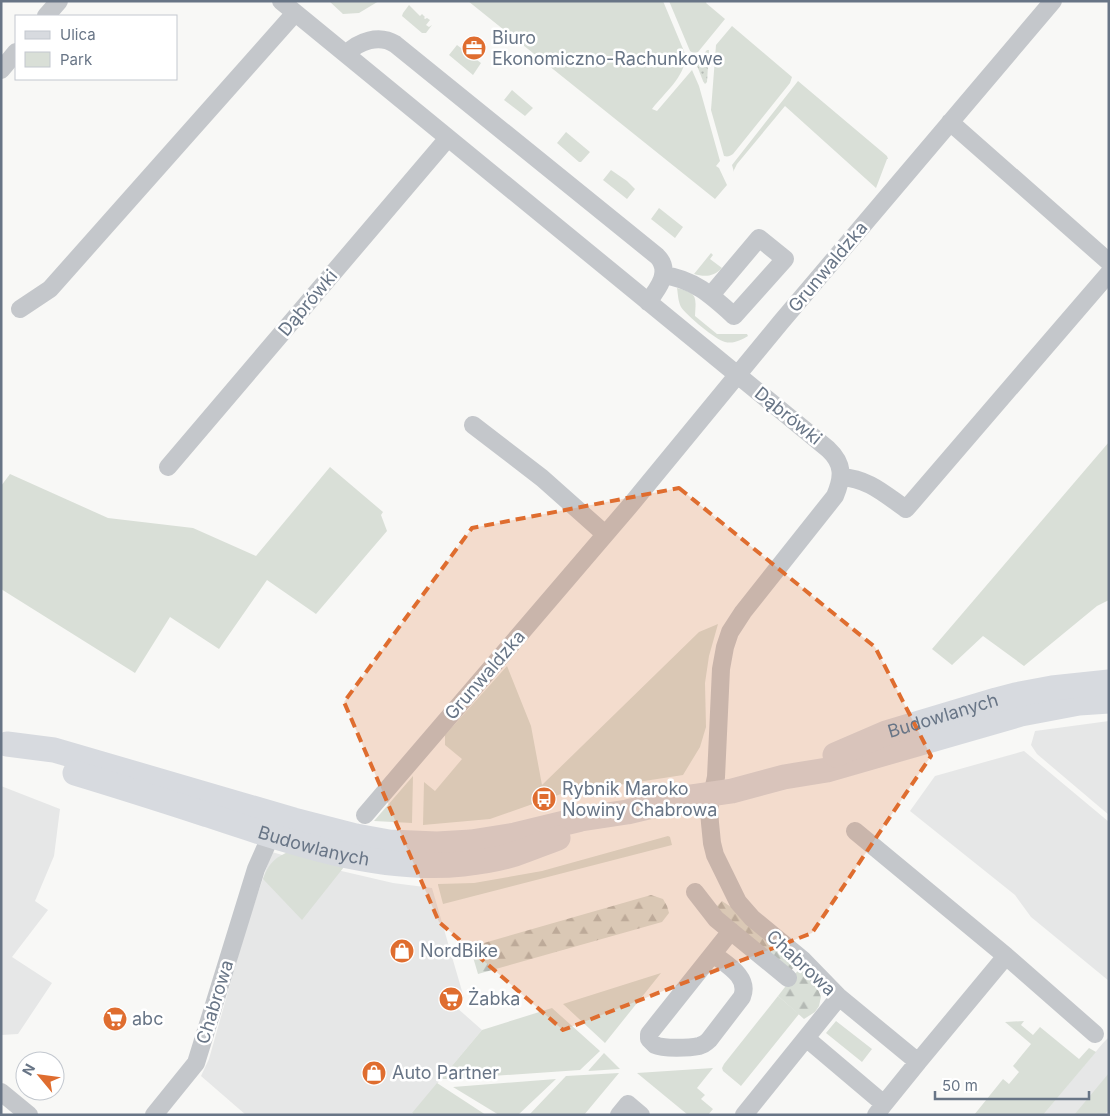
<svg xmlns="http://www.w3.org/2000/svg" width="1110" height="1116" font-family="Inter,sans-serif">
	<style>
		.built { fill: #e6e7e7 }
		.green { fill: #d9dfd7 }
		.forest { fill: url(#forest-firs) }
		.garden { fill: url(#garden-dots) }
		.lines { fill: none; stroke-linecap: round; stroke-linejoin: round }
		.street { stroke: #c4c7cb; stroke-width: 18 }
		.secondary { stroke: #d7dadf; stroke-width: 25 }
		.marked { fill: #df6d2f; fill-opacity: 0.2; stroke: #df6d2f; stroke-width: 4; stroke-dasharray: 10 6; stroke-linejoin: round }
		.labels { text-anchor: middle; stroke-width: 5; stroke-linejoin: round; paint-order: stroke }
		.poi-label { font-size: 18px; fill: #687586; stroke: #fff; text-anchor: start }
		.street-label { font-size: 18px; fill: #687586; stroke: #fff }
	</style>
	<defs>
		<pattern id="forest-firs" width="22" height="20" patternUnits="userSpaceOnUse" patternTransform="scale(1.25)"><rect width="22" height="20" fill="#d9dfd7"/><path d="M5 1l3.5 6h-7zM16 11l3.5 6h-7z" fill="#b4b9b4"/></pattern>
		<pattern id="garden-dots" width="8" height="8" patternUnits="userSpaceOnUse" patternTransform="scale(1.25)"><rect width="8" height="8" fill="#d9dfd7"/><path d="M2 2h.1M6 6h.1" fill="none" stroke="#b4b9b4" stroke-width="1.8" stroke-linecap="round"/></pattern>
	</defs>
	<rect width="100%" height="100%" fill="#f8f8f6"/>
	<!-- built -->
	<path class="built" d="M1109,721V815L1037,754L1031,745L1035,731Z
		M1024,751L1109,822V981L1031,917L1015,895L910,811L935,776Z
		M1,786L60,809L54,856L35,901L48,910L12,957L52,983L18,1034L1,1035Z
		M272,852L320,866L393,883L432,888L464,998L456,1007L482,1030L411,1115H246L201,1076L209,1059L246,928Z
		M1109,1037V1115H1043L1103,1043Z"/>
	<!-- green -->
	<path class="green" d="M329,1H379L359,13L343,14Z
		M468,1H663L686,56C684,78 665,92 652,109L657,111L692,70L699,86L720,161L716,166L719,168L727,185L715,199Z
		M669,1H707L706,3L725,19L698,52L693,53L690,51Z
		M409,5L420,16L422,14L425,17L424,18L425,19L427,18L430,20L426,25L429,27L432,25L426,33H422L402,16L403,13Z
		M732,26L792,77L790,83L733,154C730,156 728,157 724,156L711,110L716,45Z
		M457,45L481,63L473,75L449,55Z
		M798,81L887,156L888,159H887L876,188L785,106L737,164L734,170V172L732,165Z
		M512,90L533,108L525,116L504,100Z
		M566,132L590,152L581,162H579L557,143Z
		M611,170L627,181L635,189L627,199L603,180Z
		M659,208L683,227L675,238L651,219Z
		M711,253L713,255L710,259L722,268C714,277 704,277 694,274Z
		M677,288C698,294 696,296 695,316L717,334H747L748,336C741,340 734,344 725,342C716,340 686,315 681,307C678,301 678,294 677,288Z
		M1109,442V600L1097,606L1024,666L983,636L952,665L932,649Z
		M330,467L383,512L381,515L387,531L316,614L267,580L219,649L170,617L135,673L1,589V486L10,474L108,518L193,528L256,556Z
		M718,624L709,656L705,683L706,727L700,747L683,775L561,794L490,819L423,825L424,782L435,791L462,759L445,745V735L507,666L531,726L542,785L699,632Z
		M413,776L412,823L374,821Z
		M668,836L670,837L672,845L443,904L438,885V884L474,883L542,871Z
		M291,851L344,867L302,920L263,879C268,864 276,856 291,851Z
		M661,973L605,1043L563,1004Z
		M778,996L799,1014L741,1086L723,1071L722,1068L724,1064Z
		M552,1008L600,1051L580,1070L449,1079H441L482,1030Z
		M836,1021L872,1049L862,1062L826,1033Z
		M1024,1021L1021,1025L1033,1035L1040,1027L1079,1059L1089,1048L1096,1052L1043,1115H974L1003,1079L1009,1084L1019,1072L1013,1066L1031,1044L1005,1022Z
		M604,1053L620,1069L588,1071Z
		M713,1068L697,1088L705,1095L701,1099L713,1109L708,1115H688L637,1073Z
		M619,1073L584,1115H529L566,1076Z
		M1109,1073V1109L1104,1115H1074Z
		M556,1079L518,1115H499L453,1087Z
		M437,1083L486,1115H414L412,1113Z"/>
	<!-- forest -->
	<path class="forest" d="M651,895L663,899L667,906L669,913L662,922L478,974L470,947Z
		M722,901L737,911L799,961L790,972L716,914L717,906Z
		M799,969L815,982L821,997L819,1006L815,1012L804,1019L778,996Z"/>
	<!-- garden -->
	<path class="garden" d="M707,50H709L707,82L705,84L703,81L696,63Z"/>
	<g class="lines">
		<!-- street -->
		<path class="street" d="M281,1L828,449C844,464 843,477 835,496L743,612L730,632L725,647L721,669L716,777L709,809L710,823L712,843L715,855L738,902L752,918L803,960L839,997L744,1115
			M46,16L59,1
			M346,54C359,41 379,34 395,44L657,256C672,271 658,289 648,302
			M1,70L16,52
			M950,122L1109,262
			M663,275C694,279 712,296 734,316L785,259L759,238L711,295
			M20,309L50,289L295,13
			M473,425L542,478L605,534
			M168,467L448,138
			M841,477C869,479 883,493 906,509L1109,273
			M365,815L628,508L781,322L1053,1
			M855,831L1006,956
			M695,892L716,919L788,978
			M713,954C727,965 750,977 742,997L709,1040C706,1043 703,1045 699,1046C690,1048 663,1049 655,1045C654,1044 650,1040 649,1039V1034L731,931
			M839,997L918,1062L884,1104
			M806,1038L884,1104L876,1115
			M918,1062L1006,956L1095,1034
			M1,1092L29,1115
			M154,1115L196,1063L256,869L275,826
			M619,1115L628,1104L641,1115"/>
		<!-- secondary -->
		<g class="secondary">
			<path d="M7,744L54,750L294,820L356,836L389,842L437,844L471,842L515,835L581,819L627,812L690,797L732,791L784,777L827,770L1021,714L1079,703L1109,701"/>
			<path id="s1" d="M835,755L886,733L996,700L1015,695L1052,688L1109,682"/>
			<path id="s2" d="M75,773C118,786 162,800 205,814C285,841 378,873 463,864C480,862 499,859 515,854C530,849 544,843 558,838"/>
		</g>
	</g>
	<!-- marked area -->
	<path class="marked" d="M679,488L875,647L931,756L812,933L563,1030L439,922L344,702L472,528Z"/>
	<!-- icons -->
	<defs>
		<symbol id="office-disc" viewBox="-11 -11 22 22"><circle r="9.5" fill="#df6d2f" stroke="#fff"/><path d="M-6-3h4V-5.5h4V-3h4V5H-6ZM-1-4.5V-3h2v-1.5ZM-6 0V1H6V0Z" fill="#fff"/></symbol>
		<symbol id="bus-disc" viewBox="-11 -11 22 22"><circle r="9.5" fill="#df6d2f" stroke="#fff"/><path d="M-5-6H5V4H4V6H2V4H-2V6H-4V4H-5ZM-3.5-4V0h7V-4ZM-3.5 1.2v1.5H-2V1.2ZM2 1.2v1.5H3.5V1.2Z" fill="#fff"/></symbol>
		<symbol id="shop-disc" viewBox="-11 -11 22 22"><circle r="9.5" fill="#df6d2f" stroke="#fff"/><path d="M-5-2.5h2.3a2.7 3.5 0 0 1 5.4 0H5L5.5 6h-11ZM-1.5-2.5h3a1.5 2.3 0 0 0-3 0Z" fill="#fff"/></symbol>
		<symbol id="supermarket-disc" viewBox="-11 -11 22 22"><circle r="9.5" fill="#df6d2f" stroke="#fff"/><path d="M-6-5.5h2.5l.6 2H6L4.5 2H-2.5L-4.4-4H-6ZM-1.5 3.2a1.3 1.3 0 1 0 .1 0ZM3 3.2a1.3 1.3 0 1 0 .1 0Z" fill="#fff"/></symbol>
	</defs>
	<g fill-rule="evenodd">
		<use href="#office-disc" x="460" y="34" width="28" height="28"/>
		<use href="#bus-disc" x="530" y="785" width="28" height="28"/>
		<use href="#shop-disc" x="388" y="937" width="28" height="28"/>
		<use href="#supermarket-disc" x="437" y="985" width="28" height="28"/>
		<use href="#supermarket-disc" x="101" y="1005" width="28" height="28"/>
		<use href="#shop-disc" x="360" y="1059" width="28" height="28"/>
	</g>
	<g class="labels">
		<!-- poi labels -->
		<g class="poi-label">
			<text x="492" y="44">Biuro<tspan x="492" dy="21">Ekonomiczno-Rachunkowe</tspan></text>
			<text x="562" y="795">Rybnik Maroko<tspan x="562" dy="21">Nowiny Chabrowa</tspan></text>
			<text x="420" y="957">NordBike</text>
			<text x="468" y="1005">Żabka</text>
			<text x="132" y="1025">abc</text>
			<text x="392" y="1079">Auto Partner</text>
		</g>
		<!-- street labels -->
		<g class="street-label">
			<text transform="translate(828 267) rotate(-50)" y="6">Grunwaldzka</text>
			<text transform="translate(308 303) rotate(-50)" y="6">Dąbrówki</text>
			<text transform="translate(788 416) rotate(39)" y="6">Dąbrówki</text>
			<text transform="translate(485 675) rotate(-49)" y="6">Grunwaldzka</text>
			<text dy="6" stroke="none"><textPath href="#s1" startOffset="115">Budowlanych</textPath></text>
			<text dy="6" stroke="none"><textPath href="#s2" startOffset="250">Budowlanych</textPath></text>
			<text transform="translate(801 963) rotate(43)" y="6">Chabrowa</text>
			<text transform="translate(215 1002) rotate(-73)" y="6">Chabrowa</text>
		</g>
	</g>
	<!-- border -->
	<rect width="1110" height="1116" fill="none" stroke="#687586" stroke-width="5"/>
	<!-- legend -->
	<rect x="15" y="15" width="162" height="65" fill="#ffffff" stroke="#c3c8cf"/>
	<rect x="25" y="31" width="25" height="8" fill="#d7dadf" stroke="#c3c8cf"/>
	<text x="60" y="40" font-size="15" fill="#687586">Ulica</text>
	<rect x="25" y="52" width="25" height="15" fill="#d9dfd7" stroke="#c3c8cf"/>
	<text x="60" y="65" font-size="15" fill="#687586">Park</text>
	<!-- north arrow -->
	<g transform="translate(40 1076) rotate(299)"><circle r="24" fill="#ffffff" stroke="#c3c8cf"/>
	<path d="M0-4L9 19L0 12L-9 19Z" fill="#df6d2f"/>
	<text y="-8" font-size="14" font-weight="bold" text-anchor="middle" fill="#687586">N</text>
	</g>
	<!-- scale -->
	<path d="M935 1091v8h154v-8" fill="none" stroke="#687586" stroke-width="2.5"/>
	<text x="942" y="1091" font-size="15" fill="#687586" stroke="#ffffff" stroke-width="4" paint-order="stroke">50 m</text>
</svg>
